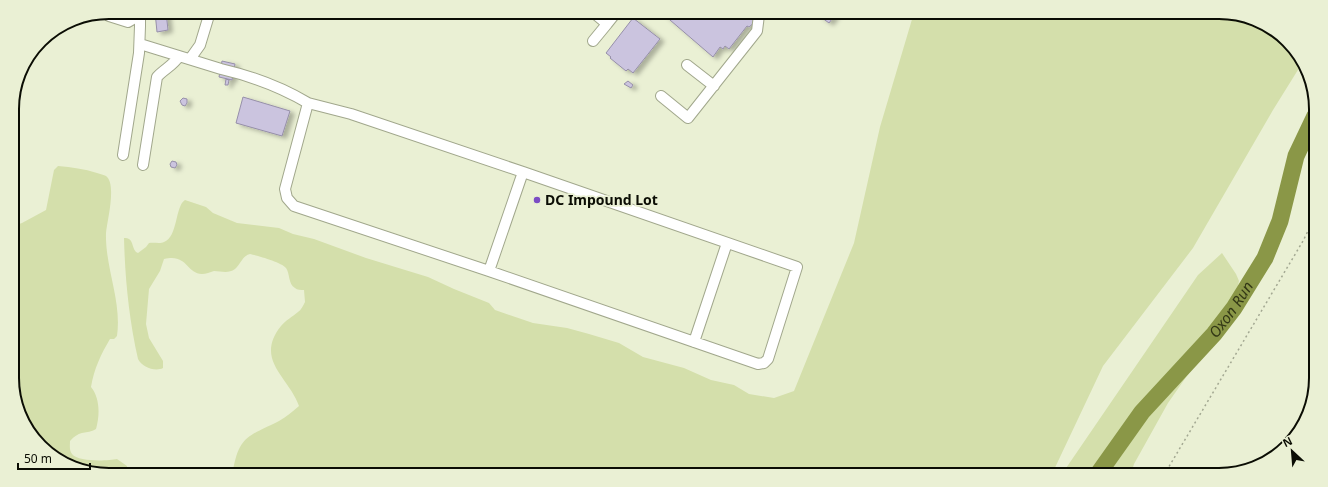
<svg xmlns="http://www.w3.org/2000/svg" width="1328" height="487" font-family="'Noto Sans',sans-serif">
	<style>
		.green { fill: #d4dfab }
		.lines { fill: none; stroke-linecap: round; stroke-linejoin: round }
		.river { stroke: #8a9747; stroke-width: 17 }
		.building { fill: #cbc4df; stroke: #968fa9; filter: url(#shadow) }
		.minor-casing { stroke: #a1a78c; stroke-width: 12 }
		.path { stroke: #a3a892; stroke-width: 1.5; stroke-dasharray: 2 3; stroke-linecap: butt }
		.minor { stroke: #fff; stroke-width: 10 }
		.poi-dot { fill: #7b4cc4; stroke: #eaf0d4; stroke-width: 1.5 }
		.labels { text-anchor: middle; stroke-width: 3.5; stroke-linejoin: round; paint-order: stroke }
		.poi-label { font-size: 14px; font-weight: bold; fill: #0b0d04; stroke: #eaf0d4; text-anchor: start }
		.water-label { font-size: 15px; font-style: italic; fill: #333816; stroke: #eaf0d4 }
		.rim { fill: none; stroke: #0b0d04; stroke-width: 2 }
	</style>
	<defs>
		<filter id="shadow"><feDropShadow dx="4.5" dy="2.5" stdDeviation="2" flood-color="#0004"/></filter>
	</defs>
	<rect width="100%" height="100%" fill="#eaf0d4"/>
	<!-- green -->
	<path class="green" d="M913,16L1250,17L1292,45L1301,65L1273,110L1193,248L1103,366L1052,474L233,471C239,435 250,436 279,421C286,417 293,411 299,406C289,377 254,360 281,326C286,320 292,317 298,312C301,310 303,306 305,302L304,290C301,290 297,290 295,288C288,284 290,273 286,268C281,262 258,256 250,254C242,256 241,264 235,269C228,274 221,271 214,271C210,272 206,274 202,274C186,273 187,253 164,259L160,271L149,289L146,324L149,338L163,361V368C155,372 142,367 138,359C129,319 125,279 124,238C134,238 131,246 136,252L138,253L146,247L149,243C154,242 160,244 164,242C178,237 175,206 185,200L206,207L213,213L237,223L279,228L293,234L314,239L366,258L428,277L454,289L489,303L495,310L533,323L567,328L589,334L619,343L643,357L684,368L711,380L734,385L749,394L774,398L794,391L854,243L880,127Z
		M24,63L23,79L12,104L22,66Z
		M58,166C72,167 84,169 97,173C100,174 104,175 106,176C117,184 107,221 106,233C105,268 122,301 117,336L114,339H110C101,354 94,369 91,387C100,398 100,415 96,429C86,435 81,429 70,441C70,445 69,450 72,454C78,462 107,461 117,459L127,466V470H78L36,442L14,397V340L19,324V316L13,306V226L22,223L46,210L54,170Z
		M1222,253L1236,274L1239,281L1233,310L1168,403L1134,464L1131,474H1062L1198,275Z"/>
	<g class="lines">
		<!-- river -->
		<path class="river" id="s1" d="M1098,474L1142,412L1214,334L1234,308L1265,258L1280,221L1296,156L1315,116"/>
	</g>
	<!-- building -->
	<path class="building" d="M155,12H166L168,30L157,32Z
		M663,14L750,15L754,18L755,22L749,27L747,26L729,49L725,46L723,49L720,47L713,57Z
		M818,15H835L829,23Z
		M633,18L660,39L633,73L628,69L626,71L610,58L611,57L606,53Z
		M222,61L235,64L232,80L219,77Z
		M226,79L229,80L228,85H225Z
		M628,81L633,85L631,88L624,84Z
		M243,97L290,111L282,136L236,123Z
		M183,98L187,99V103L185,106L182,105L180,101Z
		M172,161L176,162L177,165L175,168L171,167L170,164Z"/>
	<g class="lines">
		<defs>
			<path id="minor" d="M107,12L109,16L128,22L140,15
				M607,24L615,14
				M593,41L607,24L595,14
				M140,44L221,69C251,76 281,87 308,103L285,189L287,198L294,206L489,271L523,172L351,114L308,103
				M190,59L200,45L210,12
				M687,65L714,86
				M661,96L688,118L757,31L759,15
				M123,155L139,53L140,26V12
				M143,165L157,77C164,69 174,65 179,56
				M489,271L758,364L764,363L768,359L797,267L523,172
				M694,342L727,243"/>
		</defs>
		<!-- minor casing -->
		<use href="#minor" class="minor-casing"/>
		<!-- path -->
		<path class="path" d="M1164,475L1303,241L1313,221"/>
		<!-- minor -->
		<use href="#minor" class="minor"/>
	</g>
	<!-- markers -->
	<circle class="poi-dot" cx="537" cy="200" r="4"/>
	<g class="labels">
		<!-- poi labels -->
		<g class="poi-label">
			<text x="545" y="205">DC Impound Lot</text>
		</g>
		<!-- water labels -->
		<g class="water-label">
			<text dy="5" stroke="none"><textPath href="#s1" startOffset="212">Oxon Run</textPath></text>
		</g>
	</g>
	<!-- crop -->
	<path d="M0 0H1328V487H0ZM109 19H1219A90 90 0 0 1 1309 109V378A90 90 0 0 1 1219 468H109A90 90 0 0 1 19 378V109A90 90 0 0 1 109 19Z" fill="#eaf0d4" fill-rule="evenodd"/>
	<path class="rim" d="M109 19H1219A90 90 0 0 1 1309 109V378A90 90 0 0 1 1219 468H109A90 90 0 0 1 19 378V109A90 90 0 0 1 109 19Z"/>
	<!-- north arrow -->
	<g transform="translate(1292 451) rotate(334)" stroke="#eaf0d4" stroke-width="3" paint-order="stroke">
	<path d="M0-3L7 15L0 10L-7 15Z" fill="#0b0d04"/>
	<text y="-6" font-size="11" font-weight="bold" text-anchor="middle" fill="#0b0d04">N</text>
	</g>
	<!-- scale -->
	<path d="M18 463v6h72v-6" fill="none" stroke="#0b0d04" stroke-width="2"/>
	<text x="24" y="463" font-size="12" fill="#0b0d04" stroke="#eaf0d4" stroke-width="3" paint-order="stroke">50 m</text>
</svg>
